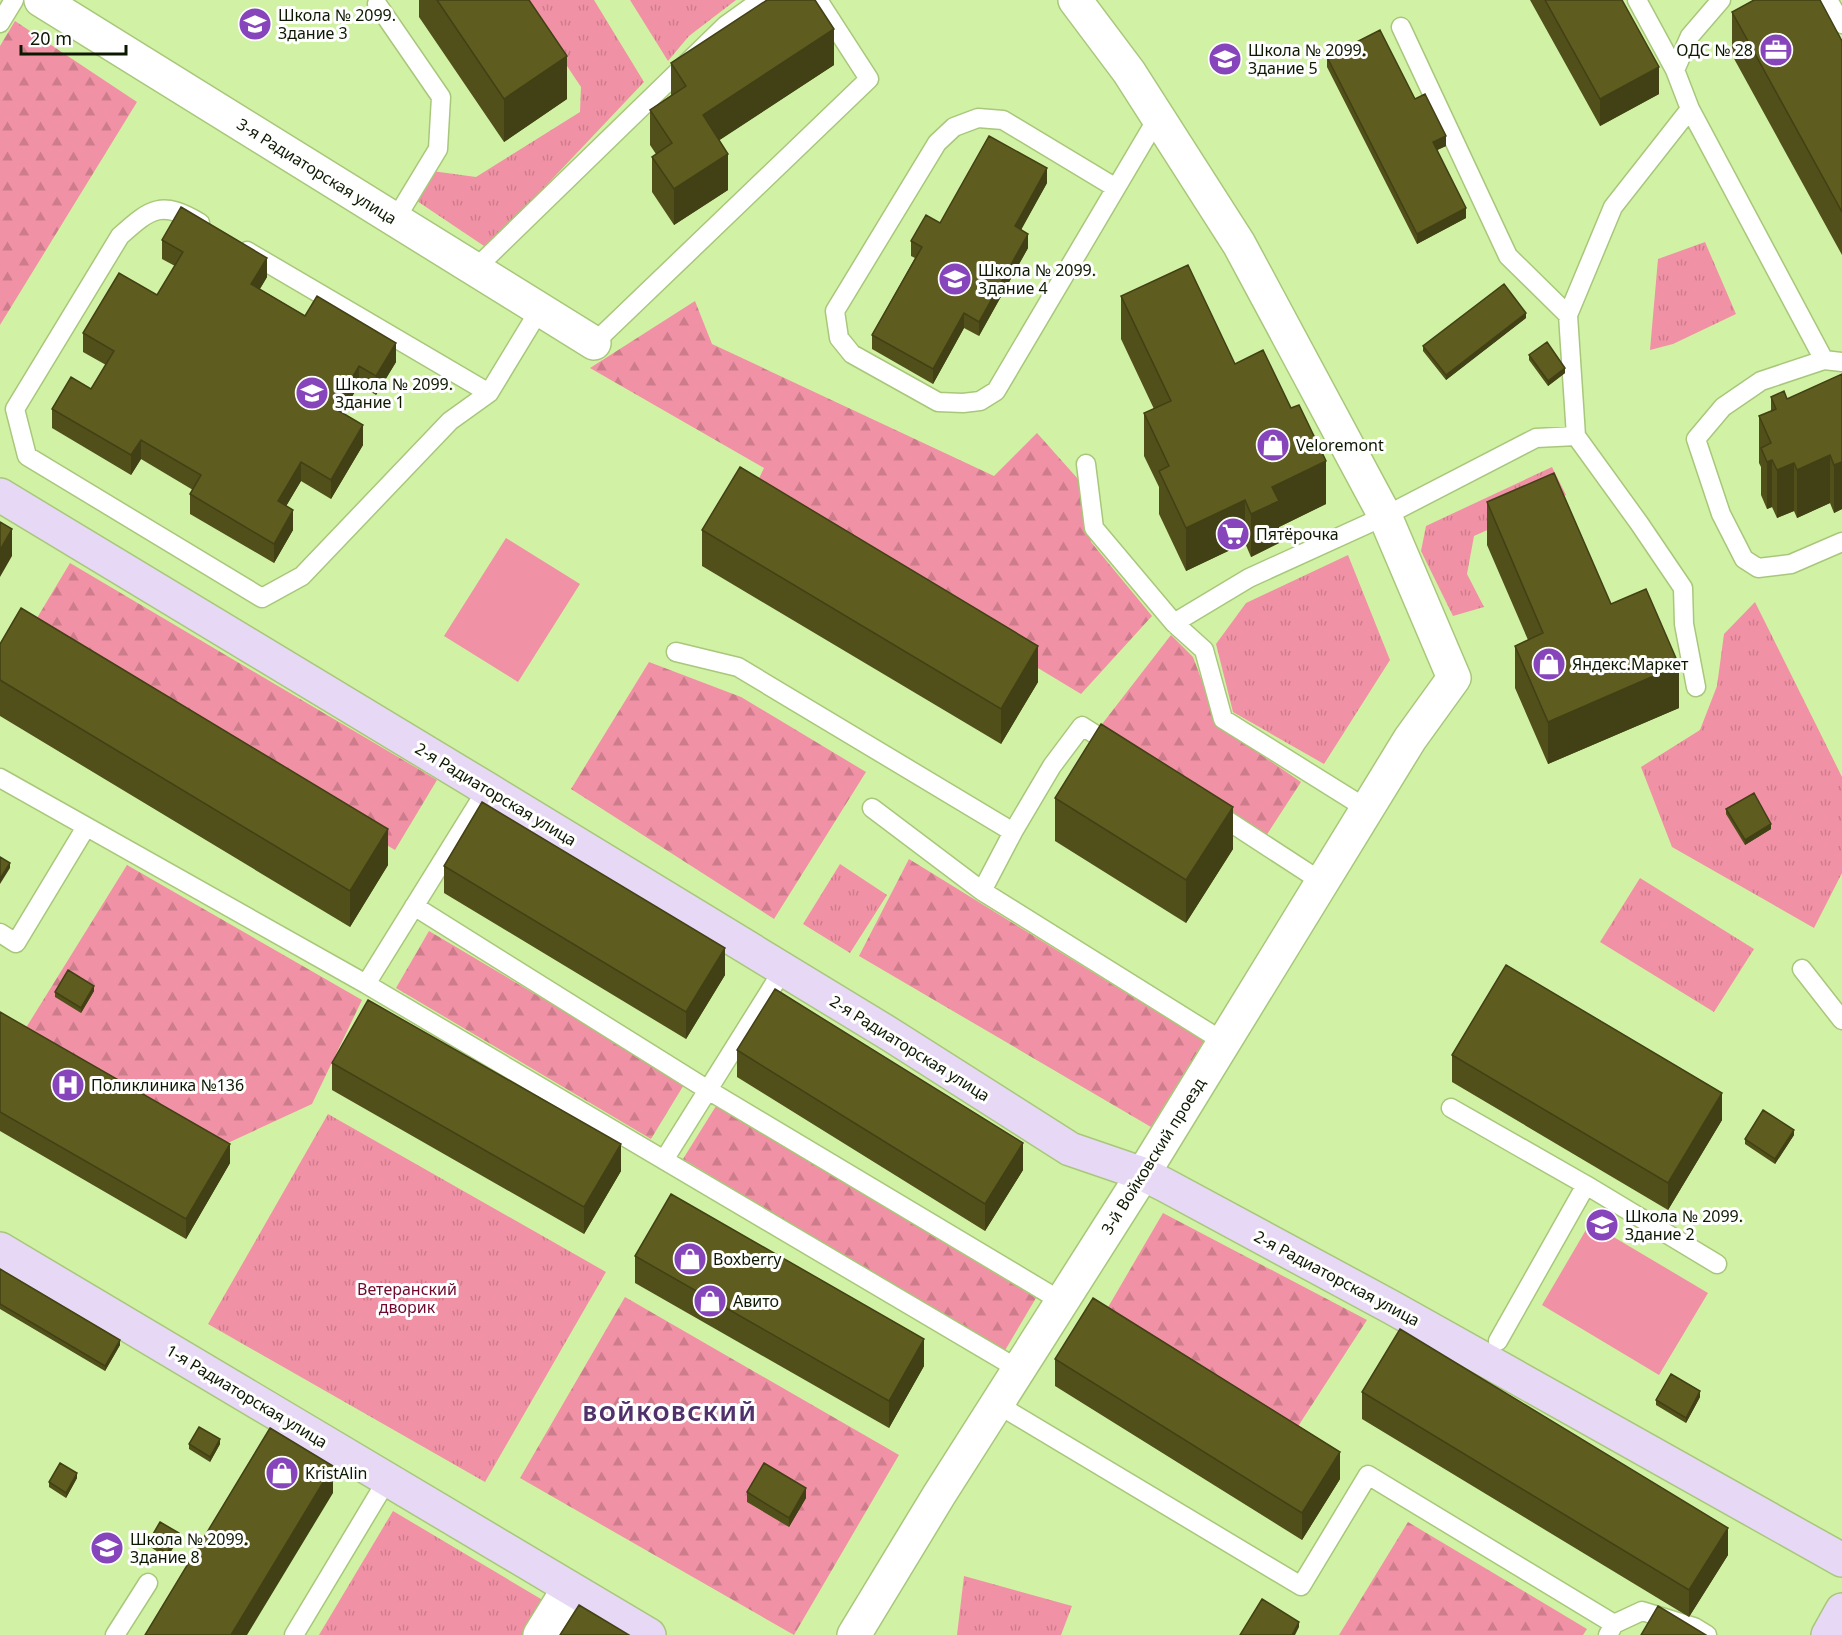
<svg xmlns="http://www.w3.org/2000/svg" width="1842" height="1635" font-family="'Noto Sans',sans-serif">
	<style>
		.grass { fill: url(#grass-tufts) }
		.forest { fill: url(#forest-firs) }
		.garden { fill: #f191a5 }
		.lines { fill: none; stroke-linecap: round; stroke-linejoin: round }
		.lane-casing { stroke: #a8c77b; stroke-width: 21 }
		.street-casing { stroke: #a8c77b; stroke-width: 36 }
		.secondary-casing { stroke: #a8c77b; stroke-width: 36 }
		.lane { stroke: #fff; stroke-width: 18 }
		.street { stroke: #fff; stroke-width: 33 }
		.secondary { stroke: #e7d8f5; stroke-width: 33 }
		.wall { fill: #514f1a }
		.shaded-wall { fill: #424015 }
		.building { fill: #5e5c1e; stroke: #424015; stroke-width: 1.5 }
		.labels { text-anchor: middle; stroke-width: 6; stroke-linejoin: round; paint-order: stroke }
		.poi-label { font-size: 16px; fill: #0d1800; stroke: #fff; text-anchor: start }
		.street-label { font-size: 16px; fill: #0d1800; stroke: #fff }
		.park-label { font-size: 16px; fill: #6e082e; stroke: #fff }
		.district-label { font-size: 22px; font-weight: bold; letter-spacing: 1.5px; fill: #50316b; stroke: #fff }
	</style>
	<defs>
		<pattern id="grass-tufts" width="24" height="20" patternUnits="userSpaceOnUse" patternTransform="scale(1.5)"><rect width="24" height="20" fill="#f191a5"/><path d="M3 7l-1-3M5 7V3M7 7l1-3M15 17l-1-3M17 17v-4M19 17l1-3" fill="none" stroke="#cd7c8c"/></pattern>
		<pattern id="forest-firs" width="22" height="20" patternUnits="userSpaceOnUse" patternTransform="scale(1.5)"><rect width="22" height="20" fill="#f191a5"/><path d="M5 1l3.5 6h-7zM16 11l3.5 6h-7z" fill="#cd7c8c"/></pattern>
	</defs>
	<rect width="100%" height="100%" fill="#d1f2a4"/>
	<!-- grass -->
	<path class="grass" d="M523,0H594L644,82L487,248L417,201L432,171L476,177L580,112L581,87Z
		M630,0H736L689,36L668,61Z
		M1705,242L1736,314L1673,344L1650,350L1658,259Z
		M1552,467L1566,495L1474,536L1467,574L1484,607L1453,616L1421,551L1426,526Z
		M1348,555L1390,660L1324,764L1233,712L1216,644L1246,603Z
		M1755,602L1842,777V873L1814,928L1672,847L1641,767L1700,730L1717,686L1724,634Z
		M840,864L887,895L850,953L803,924Z
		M1640,878L1754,949L1714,1012L1600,942Z
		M328,1114L606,1272L485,1482L208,1324Z
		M393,1511L546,1602L526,1635H319Z
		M964,1576L1072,1606L1061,1635H957Z"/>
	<!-- forest -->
	<path class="forest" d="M15,21L137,102L0,325V46Z
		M695,301L712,344L994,476L1037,433L1078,479L1091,542L1152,616L1081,694L751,495L764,468L590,368Z
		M70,563L437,780L395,850L28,633Z
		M1171,635L1193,657L1219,726L1301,782L1266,836L1099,728Z
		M649,662L741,697L866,772L774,919L571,789Z
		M909,859L1204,1041L1151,1127L859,956Z
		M127,865L362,1000L312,1104L219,1147L24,1031Z
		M429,931L685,1083L651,1139L396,988Z
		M716,1106L1036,1298L1004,1352L683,1159Z
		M1163,1213L1367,1320L1295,1431L1100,1321Z
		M625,1297L899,1455L794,1635L520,1478Z
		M1408,1522L1587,1629L1583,1635H1339Z"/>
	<!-- garden -->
	<path class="garden" d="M506,538L580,584L518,682L444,636Z
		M1590,1223L1708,1293L1659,1375L1542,1305Z"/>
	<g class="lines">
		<defs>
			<path id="lane" d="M1637,0L1675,70L1690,109L1824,360L1761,381L1723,407L1696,439L1721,514L1744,559L1758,568L1791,564L1842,542
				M1828,0L1842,24
				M377,4L441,97L438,149L395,220
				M0,23L14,0
				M1401,27L1508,256L1568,315
				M1675,70L1690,36L1721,0
				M1116,188L1003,120L978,118L954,127L937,143L835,311L839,338L852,354L938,402L963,403L980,401L996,391L1158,117
				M200,223C162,200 151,208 120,236L15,409L27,456L262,598L302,576L450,421L489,393L540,309
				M247,251L489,393
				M475,269L726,25L761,0
				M594,343L869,79L818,0
				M1824,360L1842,362
				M1576,436L1639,523L1683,588L1684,624L1696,687
				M1086,464L1094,528L1174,623L1204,650L1223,719L1367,809
				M1174,623L1249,578L1385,516L1536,438L1576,436L1568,315L1613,207L1690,109
				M676,652L738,667L1013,832L982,891L1224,1042
				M0,778L366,984L487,789
				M872,808L982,891
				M1213,811L1322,882
				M1013,832L1052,766L1082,726L1115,747
				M414,906L708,1090L1061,1301
				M0,933L16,943L86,827
				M1802,969L1842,1020
				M366,984L1018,1369
				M1451,1108L1586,1185L1717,1264
				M664,1160L783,970
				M1498,1341L1586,1185
				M997,1404L1301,1586L1368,1475L1614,1624L1608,1635
				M1614,1624L1642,1611L1694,1627L1707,1635
				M115,1635L148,1583
				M294,1635L387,1480"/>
			<path id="street" d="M41,0L594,343
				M540,1635L569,1588
				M854,1635L939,1495L1143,1174L1410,739L1454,678L1385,516L1239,244L1129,72L1075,0"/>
			<path id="secondary" d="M0,495L487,789L891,1035L1070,1149L1143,1174L1165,1185L1391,1307L1842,1560
				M0,1249L649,1635
				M1828,1635L1842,1610"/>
		</defs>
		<!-- lane casing -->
		<use href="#lane" class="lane-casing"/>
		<!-- street casing -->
		<use href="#street" class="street-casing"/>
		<!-- secondary casing -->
		<use href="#secondary" class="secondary-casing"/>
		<!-- lane -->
		<use href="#lane" class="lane"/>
		<!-- street -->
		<use href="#street" class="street"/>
		<!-- secondary -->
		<use href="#secondary" class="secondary"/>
	</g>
	<!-- wall -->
	<path class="wall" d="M419,0H529L567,99L504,142L419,17Z
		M1530,0H1622L1659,94L1600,126Z
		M1732,12L1842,41V255L1732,55Z
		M1327,57L1415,99L1446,146L1437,150L1466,218L1417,244L1327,67Z
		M671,63L834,65L719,140L728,190L674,225L652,192V157L656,154L650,145V110L671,95Z
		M1047,183L1021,229L1028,248L979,336L964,328L933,384L872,349V335L915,258L911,256V241L940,223Z
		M162,240L267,277L260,289L305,316L396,362L376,395L359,385L342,413L363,445L331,499L301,481L286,506L293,530L274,563L190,514V494L193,490L141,459L131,475L52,428V409L91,389L106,365L83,352V333L157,295L175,266L162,259Z
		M1121,296L1235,364L1326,504L1279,527V543L1251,557L1245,543L1186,571L1159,514V487L1144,456V413L1154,409L1121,339Z
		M1526,318L1446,380L1423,351V346Z
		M1529,355L1565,373L1548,386L1529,360Z
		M1842,374V509L1834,513L1830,503L1797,518L1794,511L1777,518L1772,507L1767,509L1761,495V467L1759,463V416L1771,411V397L1787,399Z
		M1487,502L1611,604L1679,708L1548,764L1515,688V646L1528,640L1487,545Z
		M702,530L1038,682L1001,744L702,566Z
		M0,644L388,865L350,927L0,716Z
		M1055,798L1233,849L1186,923L1055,841Z
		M1726,809L1771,829L1745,845L1726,814Z
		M444,866L725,975L686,1039L444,893Z
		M94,991L81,1013L55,997V992Z
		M0,1012L230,1163L186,1239L0,1131Z
		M737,1050L1023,1170L985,1231L737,1077Z
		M1452,1055L1722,1120L1668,1210L1452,1082Z
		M332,1063L621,1171L584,1234L332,1090Z
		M1794,1135L1775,1164L1745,1144V1139Z
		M635,1256L924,1366L889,1428L635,1283Z
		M0,1269L120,1345L105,1371L0,1309Z
		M1055,1359L1340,1479L1302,1540L1055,1386Z
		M1362,1392L1728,1555L1689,1617L1362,1419Z
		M1700,1397L1686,1423L1656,1405V1400Z
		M189,1444H220L210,1462L189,1449Z
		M77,1478L66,1498L49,1487V1482Z
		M747,1492L806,1498L789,1527L747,1502Z
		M179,1538L167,1558L149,1546V1541Z"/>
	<!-- shaded-wall -->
	<path class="shaded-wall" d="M834,29V65L703,151V115Z
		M567,56V99L504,142V99Z
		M1659,67V94L1600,126V99Z
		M1446,136V146L1433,152V142Z
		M728,154V190L674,225V189Z
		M1047,168V183L1015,241V226Z
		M1466,208V218L1417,244V234Z
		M1028,234V248L979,336V322Z
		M267,258V277L251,303V284Z
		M964,313V328L933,384V369Z
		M1526,313V318L1446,380V375Z
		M396,343V362L376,395V376Z
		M359,366V385L334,427V408Z
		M1565,368V373L1548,386V381Z
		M363,425V445L331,499V480Z
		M141,440V459L131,475V455Z
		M1830,455V503L1797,518V470Z
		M1772,460V507L1767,509V462Z
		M1326,461V504L1279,527V543L1251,557V514L1272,487Z
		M301,462V481L278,520V501Z
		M1842,462V509L1834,513V465Z
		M1794,463V511L1777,518V470Z
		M1245,500V543L1186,571V528Z
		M293,510V530L274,563V544Z
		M12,529V556L0,577V550Z
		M1038,646V682L1001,744V709Z
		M1679,665V708L1548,764V722Z
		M1233,807V849L1186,923V880Z
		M1771,824V829L1745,845V840Z
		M388,829V865L350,927V891Z
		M10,863V868L0,884V879Z
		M725,948V975L686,1039V1012Z
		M94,986V991L81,1013V1008Z
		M1722,1093V1120L1668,1210V1183Z
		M1794,1130V1135L1775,1164V1159Z
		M1023,1143V1170L985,1231V1204Z
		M230,1144V1163L186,1239V1219Z
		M621,1144V1171L584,1234V1207Z
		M924,1339V1366L889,1428V1401Z
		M120,1340V1345L105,1371V1366Z
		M1700,1391V1397L1686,1423V1418Z
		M220,1439V1444L210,1462V1457Z
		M1340,1452V1479L1302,1540V1513Z
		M333,1466V1493L247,1635H231Z
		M77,1473V1478L66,1498V1493Z
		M806,1488V1498L789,1527V1518Z
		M1728,1528V1555L1689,1617V1590Z
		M179,1533V1538L167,1558V1553Z
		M1299,1622V1627L1295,1635H1292Z"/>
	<!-- building -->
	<path class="building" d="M437,0H529L567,56L504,99Z
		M767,0H815L834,29L703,115L728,154L674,189L652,157L672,143L650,110L686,86L671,63Z
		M1545,0H1622L1659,67L1600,99Z
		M1754,0H1820L1842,41V212L1732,12Z
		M1380,30L1415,99L1425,94L1446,136L1433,142L1466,208L1417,234L1327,57Z
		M989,136L1047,168L1015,226L1028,234L979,322L964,313L933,369L872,335L922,247L911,241L926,215L940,223Z
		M181,207L267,258L251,284L305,316L317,296L396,343L376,376L359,366L334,408L363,425L331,480L301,462L278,501L293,510L274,544L190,494L201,475L141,440L131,455L52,409L71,377L91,389L114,351L83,333L119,273L157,295L183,252L162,240Z
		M1188,265L1235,364L1263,350L1291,408L1299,405L1326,461L1272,487L1279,501L1251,514L1245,500L1186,528L1159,471L1169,466L1144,413L1171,401L1121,296Z
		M1504,284L1526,313L1446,375L1423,346Z
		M1547,342L1565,368L1548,381L1529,355Z
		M1842,374V462L1834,465L1830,455L1797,470L1794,463L1777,470L1772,460L1767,462L1761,448L1771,443L1759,416L1776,409L1771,397L1784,391L1787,399Z
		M740,467L1038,646L1001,709L702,530Z
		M1554,473L1611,604L1646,589L1679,665L1548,722L1515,646L1543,633L1487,502Z
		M0,522L12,529L0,550Z
		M21,608L388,829L350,891L0,680V644Z
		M1101,724L1233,807L1186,880L1055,798Z
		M1754,793L1771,824L1745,840L1726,809Z
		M482,802L725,948L686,1012L444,866Z
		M0,857L10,863L0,879Z
		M1506,965L1722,1093L1668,1183L1452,1055Z
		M68,970L94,986L81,1008L55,992Z
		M775,989L1023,1143L985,1204L737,1050Z
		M368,1000L621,1144L584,1207L332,1063Z
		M0,1012L230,1144L186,1219L0,1112Z
		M1763,1110L1794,1130L1775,1159L1745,1139Z
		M671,1194L924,1339L889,1401L635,1256Z
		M0,1269L120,1340L105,1366L0,1304Z
		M1093,1298L1340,1452L1302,1513L1055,1359Z
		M1400,1329L1728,1528L1689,1590L1362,1392Z
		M1671,1374L1700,1391L1686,1418L1656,1400Z
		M199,1427L220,1439L210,1457L189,1444Z
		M270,1428L333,1466L231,1635H145Z
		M60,1463L77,1473L66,1493L49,1482Z
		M764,1463L806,1488L789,1518L747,1492Z
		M160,1522L179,1533L167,1553L149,1541Z
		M1262,1599L1299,1622L1292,1635H1240Z
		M579,1605L629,1635H560Z
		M1658,1606L1706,1635H1641Z"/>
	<!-- icons -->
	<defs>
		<symbol id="school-disc" viewBox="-11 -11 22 22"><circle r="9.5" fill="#8645ba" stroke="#fff"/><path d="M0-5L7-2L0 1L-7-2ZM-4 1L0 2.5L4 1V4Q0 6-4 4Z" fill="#fff"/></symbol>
		<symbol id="office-disc" viewBox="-11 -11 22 22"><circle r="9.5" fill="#8645ba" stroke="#fff"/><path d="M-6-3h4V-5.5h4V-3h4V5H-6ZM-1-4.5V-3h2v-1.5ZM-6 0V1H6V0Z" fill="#fff"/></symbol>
		<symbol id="shop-disc" viewBox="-11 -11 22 22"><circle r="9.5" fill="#8645ba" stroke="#fff"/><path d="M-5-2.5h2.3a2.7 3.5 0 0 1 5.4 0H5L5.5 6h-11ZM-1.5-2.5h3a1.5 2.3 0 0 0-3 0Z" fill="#fff"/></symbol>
		<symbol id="supermarket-disc" viewBox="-11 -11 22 22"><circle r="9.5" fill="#8645ba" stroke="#fff"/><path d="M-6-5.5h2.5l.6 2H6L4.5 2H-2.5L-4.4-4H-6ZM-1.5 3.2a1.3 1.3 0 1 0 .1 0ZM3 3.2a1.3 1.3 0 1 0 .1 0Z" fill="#fff"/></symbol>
		<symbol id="hospital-disc" viewBox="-11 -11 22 22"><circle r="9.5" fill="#8645ba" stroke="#fff"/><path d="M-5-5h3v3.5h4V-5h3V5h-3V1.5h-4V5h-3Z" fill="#fff"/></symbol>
	</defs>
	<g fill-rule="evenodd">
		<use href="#school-disc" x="236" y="5" width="38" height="38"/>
		<use href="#office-disc" x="1757" y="31" width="38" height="38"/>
		<use href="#school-disc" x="1206" y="40" width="38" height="38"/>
		<use href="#school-disc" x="936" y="260" width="38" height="38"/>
		<use href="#school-disc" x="293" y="374" width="38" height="38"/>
		<use href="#shop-disc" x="1254" y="426" width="38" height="38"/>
		<use href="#supermarket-disc" x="1214" y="515" width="38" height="38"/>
		<use href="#shop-disc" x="1530" y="645" width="38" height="38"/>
		<use href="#hospital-disc" x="49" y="1066" width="38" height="38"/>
		<use href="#school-disc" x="1583" y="1206" width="38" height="38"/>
		<use href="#shop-disc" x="671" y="1240" width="38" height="38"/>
		<use href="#shop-disc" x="691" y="1282" width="38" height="38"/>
		<use href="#shop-disc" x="263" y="1454" width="38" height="38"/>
		<use href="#school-disc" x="88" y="1529" width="38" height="38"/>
	</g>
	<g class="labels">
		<!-- poi labels -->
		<g class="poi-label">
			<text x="278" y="21">Школа № 2099.<tspan x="278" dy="18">Здание 3</tspan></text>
			<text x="1248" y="56">Школа № 2099.<tspan x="1248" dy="18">Здание 5</tspan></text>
			<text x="1753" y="56" text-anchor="end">ОДС № 28</text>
			<text x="978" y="276">Школа № 2099.<tspan x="978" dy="18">Здание 4</tspan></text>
			<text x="335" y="390">Школа № 2099.<tspan x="335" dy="18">Здание 1</tspan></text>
			<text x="1296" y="451">Veloremont</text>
			<text x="1256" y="540">Пятёрочка</text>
			<text x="1572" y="670">Яндекс.Маркет</text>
			<text x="91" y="1091">Поликлиника №136</text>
			<text x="1625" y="1222">Школа № 2099.<tspan x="1625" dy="18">Здание 2</tspan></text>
			<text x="713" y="1265">Boxberry</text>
			<text x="733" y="1307">Авито</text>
			<text x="305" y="1479">KristAlin</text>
			<text x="130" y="1545">Школа № 2099.<tspan x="130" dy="18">Здание 8</tspan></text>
		</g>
		<!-- street labels -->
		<g class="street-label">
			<text transform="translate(317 171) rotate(32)" y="6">3-я Радиаторская улица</text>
			<text transform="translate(496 794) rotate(31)" y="6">2-я Радиаторская улица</text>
			<text transform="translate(910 1048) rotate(32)" y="6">2-я Радиаторская улица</text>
			<text transform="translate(1153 1156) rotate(-58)" y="6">3-й Войковский проезд</text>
			<text transform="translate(1337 1278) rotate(28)" y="6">2-я Радиаторская улица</text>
			<text transform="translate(247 1396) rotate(31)" y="6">1-я Радиаторская улица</text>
		</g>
		<!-- park labels -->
		<g class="park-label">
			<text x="407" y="1295">Ветеранский<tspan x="407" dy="18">дворик</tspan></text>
		</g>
		<!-- district labels -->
		<g class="district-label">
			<text x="670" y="1421">ВОЙКОВСКИЙ</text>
		</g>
	</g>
	<!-- scale -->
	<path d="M21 45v9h105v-9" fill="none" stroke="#0d1800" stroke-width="3"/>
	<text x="30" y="45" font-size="18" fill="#0d1800" stroke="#ffffff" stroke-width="4.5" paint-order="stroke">20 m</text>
</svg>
